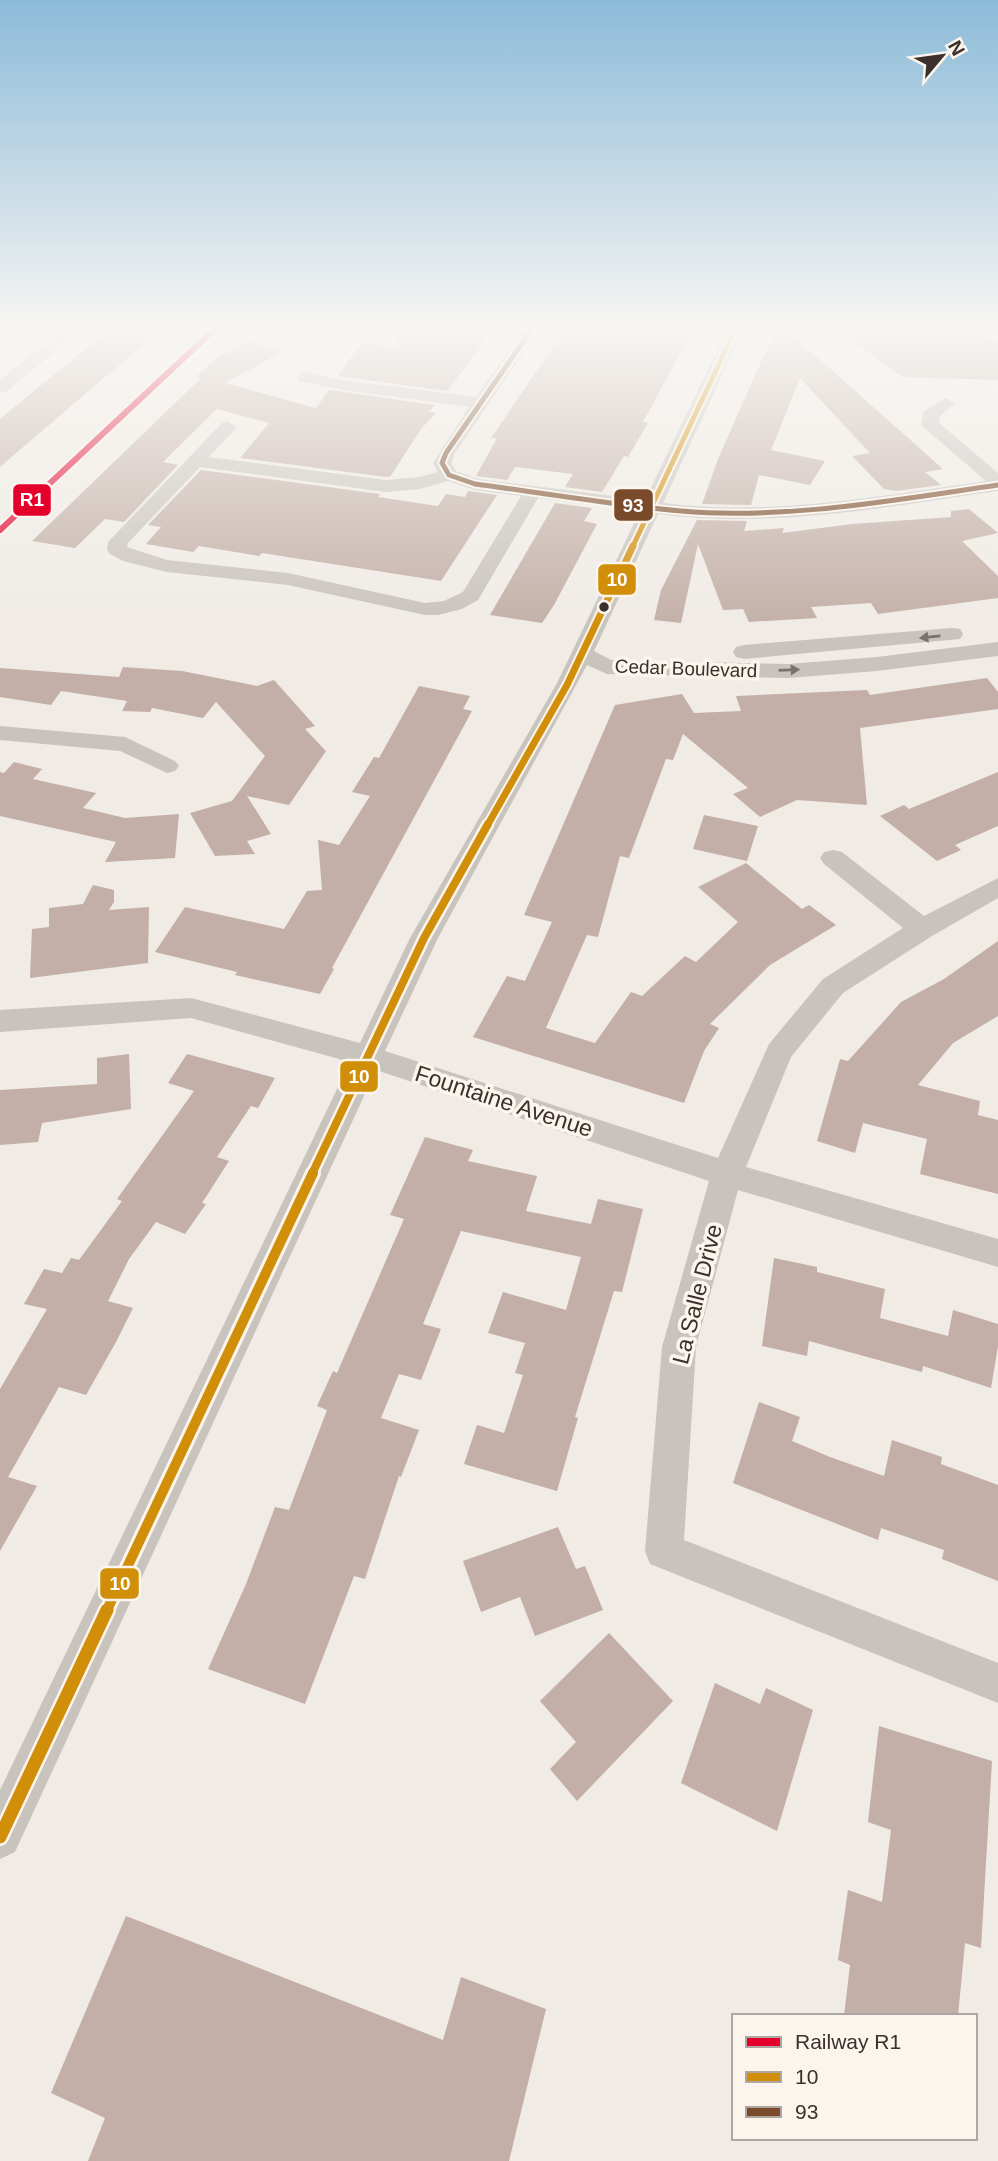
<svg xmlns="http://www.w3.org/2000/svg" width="998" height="2161" font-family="Arial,sans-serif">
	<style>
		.building { fill: #c3afa7 }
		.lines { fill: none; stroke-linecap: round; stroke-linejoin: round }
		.minor { fill: #c9c3be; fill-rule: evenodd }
		.bus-1-far4-casing { stroke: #fbf5ee; stroke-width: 9 }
		.bus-1-far3-casing { stroke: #fbf5ee; stroke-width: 11 }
		.bus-1-far2-casing { stroke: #fbf5ee; stroke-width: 13 }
		.bus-1-far1-casing { stroke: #fbf5ee; stroke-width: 16 }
		.bus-1-casing { stroke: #fbf5ee; stroke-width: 18 }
		.bus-2-casing { stroke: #fbf5ee; stroke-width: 9 }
		.bus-1-far4 { stroke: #d18e09; stroke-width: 5 }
		.bus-1-far3 { stroke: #d18e09; stroke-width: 7 }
		.bus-1-far2 { stroke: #d18e09; stroke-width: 8 }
		.bus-1-far1 { stroke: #d18e09; stroke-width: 10 }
		.bus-1 { stroke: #d18e09; stroke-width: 13 }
		.bus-2 { stroke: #7a4b2a; stroke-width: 5 }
		.rail-1-casing { stroke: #fbf5ee; stroke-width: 10 }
		.rail-1 { stroke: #e4002b; stroke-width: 6 }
		.oneway { fill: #7b726d }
		.bus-dot { fill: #3b302b; stroke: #fbf5ee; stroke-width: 2.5 }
		.labels { text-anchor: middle; stroke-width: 7; stroke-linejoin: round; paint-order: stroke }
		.far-street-label { font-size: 19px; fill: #3b302b; stroke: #fbf5ee }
		.street-label { font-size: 23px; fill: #3b302b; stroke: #fbf5ee }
		.line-badge { stroke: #fbf5ee; stroke-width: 2.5 }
		.badge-label { font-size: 19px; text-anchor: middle; font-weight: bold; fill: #fff }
	</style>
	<rect width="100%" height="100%" fill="#f0ebe5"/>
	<!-- building -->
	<path class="building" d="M113,326H161L151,335H154L0,467V419Z
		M389,326H496L447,391L338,376L362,342L402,348Z
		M642,326H695L643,422L648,423L628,457L624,456L602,492L565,487L573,474L515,467L507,480L476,476L497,438H491L566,328L635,336Z
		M777,326H782L943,469L925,472L941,485L896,491L884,489L852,456L870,453L800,378L771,450L825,461L810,485L759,475L751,505L702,504L718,459Z
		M832,326H946L963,328L962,333L998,339V380L902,377Z
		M248,341L283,351L225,383L316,408L329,390L435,405L429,412L436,413L421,429L390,477H386L240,458L269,423L217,409L163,462L178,465L124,522L105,519L75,548L32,541L201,378L196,377L218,357Z
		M201,470L380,494L378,497L438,506L446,494L465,497L468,491L497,495L441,581L262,553L259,556L199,546L193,552L146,544L161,527L148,525Z
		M555,503L592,508L584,521L597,524L554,605L542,623L490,615Z
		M969,509L998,533L962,541L998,576V598L878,614L871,603L811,607L817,618L749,622L743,609L723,610L698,544L681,623L654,620L661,590L697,520L747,521L744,531L784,528L782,533L852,524L951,517V511Z
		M123,667L182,671L257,686L274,680L315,726L305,729L326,751L289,805L247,796L271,834L247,841L255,854L215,856L190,813L232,801L265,756L216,702L203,718L152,708L150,712L122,711L127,701L61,691L51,705L0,697V668L119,677Z
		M987,678L998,692V709L860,728L867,805L797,800L760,817L733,794L748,788L683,734L673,760L666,759L629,858L620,856L598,937L587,935L546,1028L595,1043L631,992L642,996L685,956L696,962L738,922L698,887L746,863L802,909L809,905L836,925L770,965L710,1024L719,1028L704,1051L684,1103L473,1037L507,976L525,981L552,922L524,915L615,705L682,694L694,713L741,711L736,696L867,690L870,695Z
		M419,686L470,696L463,709L472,711L332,968L334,969L320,994L235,975L237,972L155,952L185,907L284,929L307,891L322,890L318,840L339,845L370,796L352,792L374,757L379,758Z
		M14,762L42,769L33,779L96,793L83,808L125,818L179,814L175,858L105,862L116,842L0,816V772L4,773Z
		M998,772V826L955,845L961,850L937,861L880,816L904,805L909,809Z
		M704,815L758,826L747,861L693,849Z
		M93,885L114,890V902L109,910L149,907L148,963L30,978L32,929L49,927V908L83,904Z
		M998,941V1016L953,1043L918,1085L980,1101L978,1115L998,1120V1194L920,1174L927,1139L863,1123L855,1153L817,1141L840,1059L848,1061L901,1002L944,979Z
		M129,1054L131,1109L42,1123L38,1142L0,1145V1090L97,1084V1058Z
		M187,1054L275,1078L258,1108L251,1106L217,1157L229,1161L202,1203L206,1204L185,1234L156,1222L129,1259L108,1301L133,1308L116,1342L86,1395L59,1387L8,1477L37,1486L0,1551V1389L47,1309L24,1304L44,1269L62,1273L71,1258L79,1260L122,1201L117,1199L194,1091L168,1083Z
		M425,1137L473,1150L468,1161L537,1176L526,1211L591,1224L598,1199L643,1209L622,1292L614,1291L575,1417L578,1418L557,1491L464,1464L477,1425L504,1433L523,1375L515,1373L525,1343L488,1333L503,1292L566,1310L581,1257L461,1231L423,1324L441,1329L421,1380L399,1374L381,1418L419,1430L401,1477L399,1476L365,1579L354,1576L305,1704L208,1669L246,1584L275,1507L289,1510L327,1410L317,1406L333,1371L337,1373L404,1219L390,1215Z
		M774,1258L817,1267V1272L885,1289L880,1318L948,1336L953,1310L998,1324V1346L991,1388L923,1366L922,1372L809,1341L807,1356L762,1346Z
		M759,1402L800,1417L792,1441L830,1457L884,1476L892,1440L942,1457L941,1464L998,1485V1581L942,1559L944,1550L881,1528L878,1540L733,1483Z
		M558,1527L576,1569L585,1566L603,1610L535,1636L520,1597L481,1612L463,1561Z
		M609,1633L673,1701L577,1801L550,1769L576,1742L540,1701Z
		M715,1683L760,1704L766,1688L813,1710L777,1831L681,1783Z
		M879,1726L992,1761L981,1948L965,1943L958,2016H844L850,1965L838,1960L848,1890L882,1902L891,1830L868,1822Z
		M126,1916L443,2040L461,1977L546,2009L509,2161H88L105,2118L51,2093Z"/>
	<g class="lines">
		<!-- minor -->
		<path class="minor" d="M67,326H85L6,392L0,393V380Z
			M526,326H542L455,453L451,463L456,471L478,479L645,500L729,326H745L663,503C769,517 880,496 986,481L921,425L924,411L946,398L955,403L939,417V423L998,473V491C887,507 770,529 658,514L594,651L611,660L788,664L877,657L998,642V656L877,671L788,678L607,674L587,665L438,938L385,1051L718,1158L769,1044L823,979L903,928L824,864L820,858L824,852L833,850L842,852L924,916L998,878V898L932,936L843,993L791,1057L746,1167L998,1239V1267L738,1190L696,1347L684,1540L998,1663V1703L650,1564L645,1551L662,1347L709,1181L376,1070L15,1852L0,1859V1790L350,1062L191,1018L0,1032V1010L191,998L360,1043L410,938L556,685L640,511L538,498L478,600L462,609L438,615H425L288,585L167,572L123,561L110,554L107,550L108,542L222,423L228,422L237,427L209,457L386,480L419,477L438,472L433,463L469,407L343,390L299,381L297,377L305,372L343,380L476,397ZM200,467L386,492L420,489L448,481L475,490L521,496L463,592L444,601L425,603L288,573L167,560L127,547L128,543Z
			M952,628L960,629L963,634L960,639L744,659L736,657L733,652L736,647L744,645Z
			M0,726L125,737L175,761L179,766L175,771L167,773L120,751L0,740Z"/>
		<defs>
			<path id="bus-1-far4" d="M632,548L737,326"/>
			<path id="bus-1-far3" d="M487,826L567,685L633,546"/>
			<path id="bus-1-far2" d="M312,1174L424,938L488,824"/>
			<path id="bus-1-far1" d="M106,1612L313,1173"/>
			<path id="bus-1" d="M0,1837L107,1610"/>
			<path id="bus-2" d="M534,326L446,453L442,463L449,475L475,484C543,493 612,505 681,511C786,520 894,500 998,485"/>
		</defs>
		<!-- bus-1-far4 casing -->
		<use href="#bus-1-far4" class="bus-1-far4-casing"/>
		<!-- bus-1-far3 casing -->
		<use href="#bus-1-far3" class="bus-1-far3-casing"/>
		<!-- bus-1-far2 casing -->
		<use href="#bus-1-far2" class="bus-1-far2-casing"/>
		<!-- bus-1-far1 casing -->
		<use href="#bus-1-far1" class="bus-1-far1-casing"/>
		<!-- bus-1 casing -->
		<use href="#bus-1" class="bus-1-casing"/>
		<!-- bus-2 casing -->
		<use href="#bus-2" class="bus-2-casing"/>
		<!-- bus-1-far4 -->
		<use href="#bus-1-far4" class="bus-1-far4"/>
		<!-- bus-1-far3 -->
		<use href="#bus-1-far3" class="bus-1-far3"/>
		<!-- bus-1-far2 -->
		<use href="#bus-1-far2" class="bus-1-far2"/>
		<!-- bus-1-far1 -->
		<use href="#bus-1-far1" class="bus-1-far1"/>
		<!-- bus-1 -->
		<use href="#bus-1" class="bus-1"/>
		<!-- bus-2 -->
		<use href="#bus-2" class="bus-2"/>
		<defs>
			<path id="rail-1" d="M0,530L218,326"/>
		</defs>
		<!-- rail-1 casing -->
		<use href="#rail-1" class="rail-1-casing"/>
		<!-- rail-1 -->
		<use href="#rail-1" class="rail-1"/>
	</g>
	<!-- one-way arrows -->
	<defs><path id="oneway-solid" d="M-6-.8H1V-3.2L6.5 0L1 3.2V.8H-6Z" transform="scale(1.75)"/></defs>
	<g class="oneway">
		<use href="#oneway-solid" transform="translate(930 637) rotate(174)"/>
		<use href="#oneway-solid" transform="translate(789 670) rotate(-2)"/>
	</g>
	<!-- sky -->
	<linearGradient id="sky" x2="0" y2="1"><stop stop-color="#8bbad8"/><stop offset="0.52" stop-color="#f8f6f3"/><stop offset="1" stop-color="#f8f6f3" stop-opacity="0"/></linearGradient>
	<rect width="998" height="629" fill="url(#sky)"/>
	<!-- markers -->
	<circle class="bus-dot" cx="604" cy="607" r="6"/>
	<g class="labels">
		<!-- far-street labels -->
		<g class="far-street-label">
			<text transform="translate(686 668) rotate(2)" y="7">Cedar Boulevard</text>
		</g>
		<!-- street labels -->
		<g class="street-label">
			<text transform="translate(504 1101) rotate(18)" y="8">Fountaine Avenue</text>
			<text transform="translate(697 1294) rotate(-76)" y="8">La Salle Drive</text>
		</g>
	</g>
	<g class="line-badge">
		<rect x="12" y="483" width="40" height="34" rx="7" fill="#e4002b"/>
		<rect x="613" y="488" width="41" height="34" rx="7" fill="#7a4b2a"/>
		<rect x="597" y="563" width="40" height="33" rx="7" fill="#d18e09"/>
		<rect x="339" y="1060" width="40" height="33" rx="7" fill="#d18e09"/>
		<rect x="99" y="1567" width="41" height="33" rx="7" fill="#d18e09"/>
	</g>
	<g class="badge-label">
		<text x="32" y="506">R1</text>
		<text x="633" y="512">93</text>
		<text x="617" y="586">10</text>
		<text x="359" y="1083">10</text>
		<text x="120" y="1590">10</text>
	</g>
	<!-- legend -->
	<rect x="732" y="2014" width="245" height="126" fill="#fbf5ee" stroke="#aea6a0" stroke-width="2"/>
	<rect x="746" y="2037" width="35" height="10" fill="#e4002b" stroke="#aea6a0" stroke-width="2"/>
	<text x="795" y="2049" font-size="21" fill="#3b302b">Railway R1</text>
	<rect x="746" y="2072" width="35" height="10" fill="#d18e09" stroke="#aea6a0" stroke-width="2"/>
	<text x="795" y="2084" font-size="21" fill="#3b302b">10</text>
	<rect x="746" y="2107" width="35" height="10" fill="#7a4b2a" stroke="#aea6a0" stroke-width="2"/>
	<text x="795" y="2119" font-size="21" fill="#3b302b">93</text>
	<!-- north arrow -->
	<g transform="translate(942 56) rotate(61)" stroke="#fbf5ee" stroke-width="5" paint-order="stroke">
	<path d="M0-5L12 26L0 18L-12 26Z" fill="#3b302b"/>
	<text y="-10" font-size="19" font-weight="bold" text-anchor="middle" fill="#3b302b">N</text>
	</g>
</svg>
